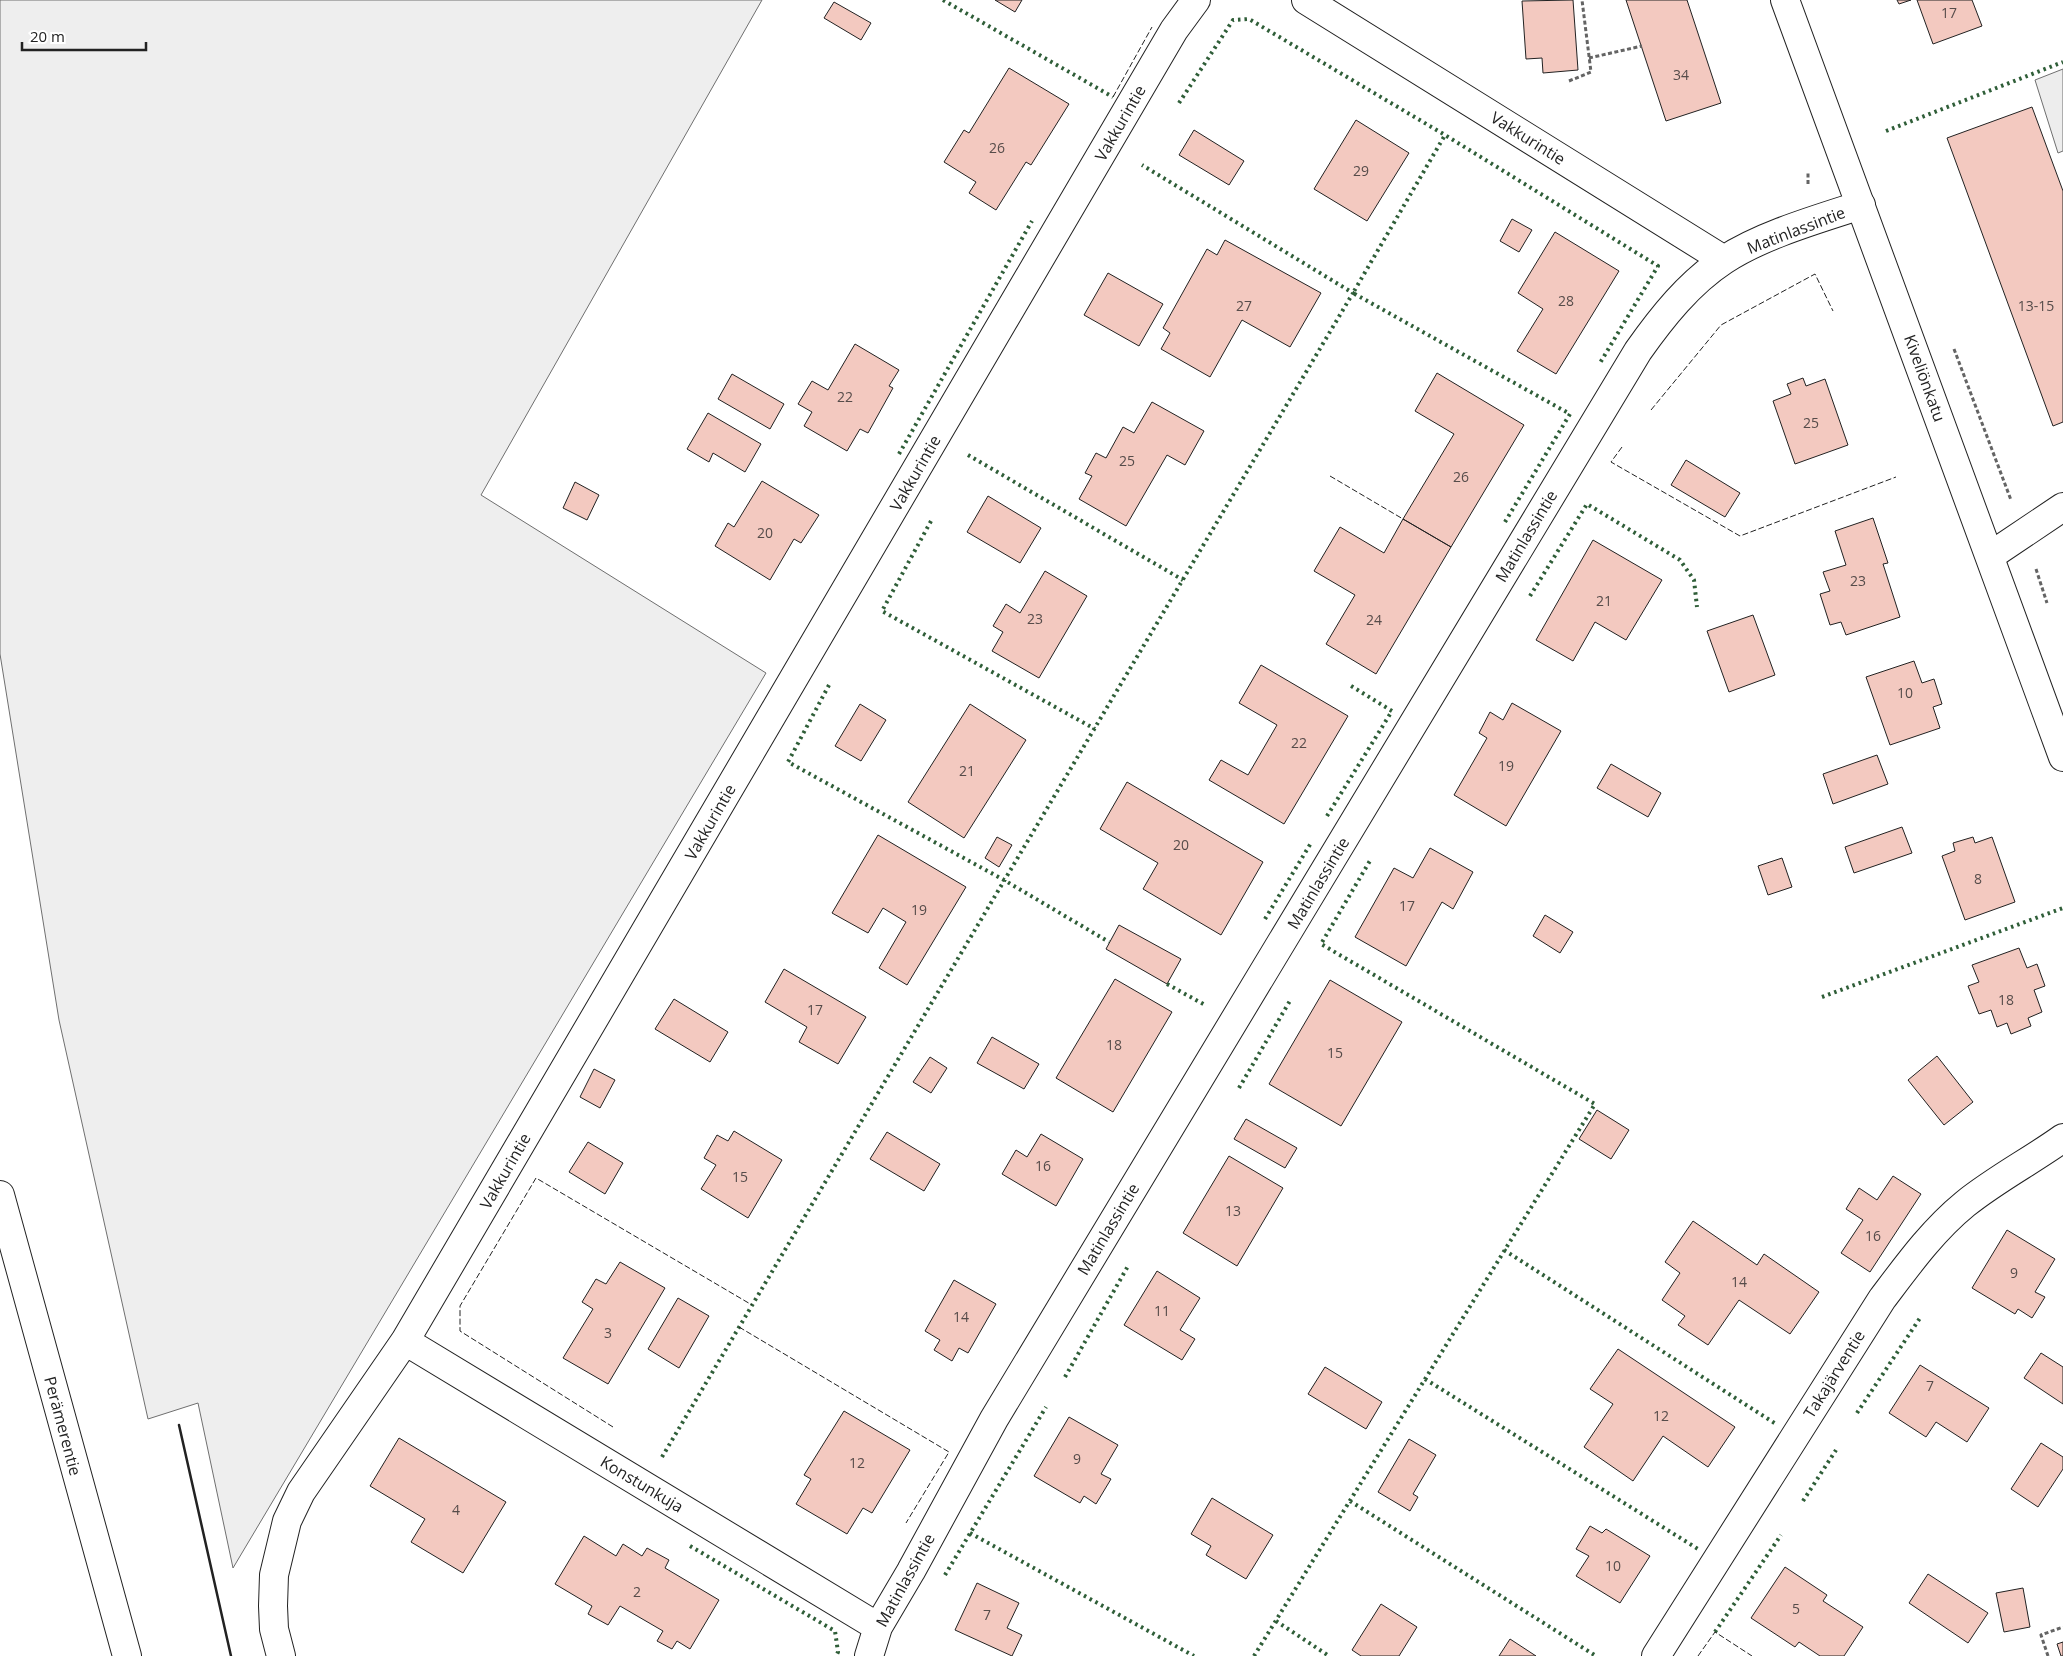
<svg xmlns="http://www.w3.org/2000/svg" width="2063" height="1656" font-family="'Open Sans',sans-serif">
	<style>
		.green { fill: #eee; stroke: #6f6f6f }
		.parking { fill: #ededed; stroke: #6f6f6f }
		.building { fill: #f3c9c0; stroke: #222 }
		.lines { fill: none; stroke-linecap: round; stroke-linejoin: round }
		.minor-casing { stroke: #222; stroke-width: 30 }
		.major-casing { stroke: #222; stroke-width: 30 }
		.highway-casing { stroke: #222; stroke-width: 30 }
		.path { stroke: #646464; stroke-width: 3; stroke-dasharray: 4 2.5; stroke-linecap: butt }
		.minor { stroke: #fff; stroke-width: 28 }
		.major { stroke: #fff; stroke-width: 28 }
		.highway { stroke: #fff; stroke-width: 28 }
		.hedge { stroke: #2f5e38; stroke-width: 4; stroke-dasharray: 2.5 4; stroke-linecap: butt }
		.fence { stroke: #222; stroke-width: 1; stroke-dasharray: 6 2.5; stroke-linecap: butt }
		.wall { stroke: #222; stroke-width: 2.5 }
		.labels { text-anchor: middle; stroke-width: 4; stroke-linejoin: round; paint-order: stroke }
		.number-label { font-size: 14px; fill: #564c4a }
		.street-label { font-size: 16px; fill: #222; stroke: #fff }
	</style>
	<rect width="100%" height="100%" fill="#fff"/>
	<!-- green -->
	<path class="green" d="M0,0H762L481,495L766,673L233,1568L198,1403L148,1419L59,1020L0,654Z"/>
	<!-- parking -->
	<path class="parking" d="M2063,69V151L2058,153L2035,80Z"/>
	<!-- building -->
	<path class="building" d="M995,0H1022L1015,12Z
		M1573,0L1578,70L1543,73L1542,58L1526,59L1522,1Z
		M1626,0H1687L1721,103L1666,121Z
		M1897,0H1911L1899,4Z
		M1917,0H1972L1982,26L1933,44Z
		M834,2L871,23L861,40L824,18Z
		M1009,68L1069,104L1031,165L1026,162L996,210L969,193L976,182L944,162L964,130L969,133Z
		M2032,107L2063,191V422L2053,426L1947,138Z
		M1356,120L1409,153L1367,221L1314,189Z
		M1194,130L1244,161L1229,185L1179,155Z
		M1512,219L1532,230L1519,252L1500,241Z
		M1555,232L1619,271L1556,374L1517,351L1543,309L1518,293Z
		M1225,240L1321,293L1290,347L1242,320L1210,377L1161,349L1170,333L1163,328L1207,249L1217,255Z
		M1108,273L1163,304L1139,346L1084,315Z
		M855,344L899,370L889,386L893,388L868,433L860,429L847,451L804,426L812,412L798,404L812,381L828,390Z
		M1437,373L1524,425L1451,547L1403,519L1454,434L1415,411Z
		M732,374L784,404L770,429L718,399Z
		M1803,378L1806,386L1825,379L1848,445L1795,464L1773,401L1791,394L1787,384Z
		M1152,402L1204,431L1185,465L1167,455L1126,526L1079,499L1092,476L1085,473L1096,453L1106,458L1123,427L1134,433Z
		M708,413L761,444L745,472L713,453L709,462L687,449Z
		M1686,460L1740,493L1725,517L1671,485Z
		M762,481L819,515L801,543L794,539L770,580L715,546L728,523L734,527Z
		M575,482L599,495L587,520L563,508Z
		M988,496L1041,528L1020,563L967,532Z
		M1873,518L1888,563L1883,564L1900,617L1846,635L1841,622L1830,625L1820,594L1830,591L1823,572L1846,565L1835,531Z
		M1403,519L1451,547L1376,674L1326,644L1355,595L1314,571L1340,527L1384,553Z
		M1593,540L1662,580L1626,640L1595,622L1573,661L1536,640Z
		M1045,571L1087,596L1039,678L992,651L1003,632L993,626L1006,604L1020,613Z
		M1753,615L1775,675L1729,692L1707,631Z
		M1914,661L1922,683L1934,679L1942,704L1933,707L1940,728L1890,745L1866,677Z
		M1261,665L1348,716L1284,824L1209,780L1221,760L1248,775L1277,725L1239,703Z
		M1512,703L1561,731L1506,826L1454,795L1487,738L1479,733L1490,712L1503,720Z
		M860,704L886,720L861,761L835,746Z
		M970,704L1026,740L964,838L908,802Z
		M1877,755L1888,784L1833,804L1823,774Z
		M1611,764L1661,793L1648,817L1597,788Z
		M1127,782L1263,862L1221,935L1143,889L1158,863L1100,829Z
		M1902,827L1912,853L1854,873L1845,847Z
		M878,835L966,887L907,985L879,968L906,922L883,908L868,933L832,913Z
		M997,837L1012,845L999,867L985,858Z
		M1973,837L1975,843L1992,837L2015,902L1965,920L1942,856L1955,851L1953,843Z
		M1430,848L1473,872L1453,909L1442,902L1406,966L1355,937L1394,868L1413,878Z
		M1782,858L1792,887L1768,895L1758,866Z
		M1545,915L1573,932L1560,953L1533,936Z
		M1119,925L1181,959L1167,984L1106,949Z
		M2019,948L2027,968L2037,964L2045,986L2034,990L2042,1012L2028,1018L2031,1026L2011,1034L2007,1023L1997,1027L1991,1010L1979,1014L1968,986L1979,982L1972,965Z
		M784,969L866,1017L838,1064L799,1042L807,1027L765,1002Z
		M1115,979L1172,1012L1113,1112L1056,1078Z
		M1330,980L1402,1022L1341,1126L1269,1084Z
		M674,999L728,1032L710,1062L655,1029Z
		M992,1037L1039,1064L1024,1089L977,1063Z
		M1937,1056L1973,1102L1944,1125L1908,1080Z
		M930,1057L947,1068L931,1093L913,1082Z
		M594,1069L615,1080L600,1108L580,1097Z
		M1597,1110L1629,1130L1611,1159L1579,1139Z
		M1246,1119L1297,1148L1285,1168L1234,1139Z
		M734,1131L782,1160L748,1218L701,1189L716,1165L704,1158L717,1135L728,1141Z
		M887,1132L940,1164L924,1191L870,1159Z
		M1041,1134L1083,1159L1056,1206L1002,1174L1016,1150L1027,1157Z
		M588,1142L623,1163L605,1194L569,1172Z
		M1229,1156L1283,1188L1237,1266L1183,1233Z
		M1893,1176L1921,1194L1870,1272L1841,1253L1863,1220L1846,1209L1859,1188L1877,1200Z
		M1693,1221L1757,1265L1764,1254L1819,1292L1790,1334L1739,1300L1708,1345L1678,1325L1685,1316L1662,1300L1680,1273L1665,1262Z
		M2007,1230L2055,1259L2035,1292L2045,1297L2032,1318L2018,1309L2015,1314L1972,1288Z
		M620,1262L665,1288L608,1384L563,1358L593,1309L582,1302L596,1279L606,1284Z
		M1157,1271L1200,1298L1180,1330L1195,1339L1182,1360L1124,1325Z
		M954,1280L996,1304L968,1353L959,1348L952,1361L934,1350L940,1340L925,1331Z
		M678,1298L709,1316L679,1368L648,1349Z
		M1618,1349L1735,1427L1708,1467L1663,1436L1633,1481L1584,1447L1613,1404L1590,1389Z
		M2041,1353L2063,1367V1404L2024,1378Z
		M1920,1365L1989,1408L1967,1442L1936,1422L1926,1437L1889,1413Z
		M1325,1367L1382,1402L1366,1429L1308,1394Z
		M844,1411L910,1450L872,1513L863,1508L847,1534L796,1504L811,1479L804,1475Z
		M1069,1417L1118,1445L1101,1474L1111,1479L1096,1504L1084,1496L1080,1503L1034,1476Z
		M399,1438L506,1502L463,1573L411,1542L425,1519L370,1486Z
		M1409,1439L1436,1455L1413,1494L1418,1497L1410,1511L1378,1492Z
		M2041,1443L2063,1457V1469L2038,1507L2011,1489Z
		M1212,1498L1273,1535L1246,1579L1206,1555L1211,1546L1191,1534Z
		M1590,1526L1602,1533L1606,1529L1650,1556L1620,1603L1576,1576L1589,1556L1576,1549Z
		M584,1536L616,1556L623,1544L642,1556L647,1548L669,1560L665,1568L719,1600L690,1649L677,1641L672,1649L657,1641L663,1631L620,1606L608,1625L588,1614L592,1606L555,1584Z
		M1785,1567L1827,1595L1823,1601L1863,1627L1844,1656H1820L1799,1642L1795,1647L1751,1618Z
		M1928,1574L1988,1613L1968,1643L1909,1603Z
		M977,1583L1019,1603L1007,1628L1022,1635L1012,1656L955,1630Z
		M2023,1588L2030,1627L2004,1632L1996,1593Z
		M1381,1604L1417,1627L1399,1656H1361L1352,1650Z
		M1510,1639L1536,1656H1499Z
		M2063,1642V1656H2061L2057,1644Z"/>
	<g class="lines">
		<defs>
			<path id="minor" d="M1306,0L1724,260
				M1990,556L2063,507
				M405,1341L878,1627
				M281,1656L274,1629L273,1606L274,1575L287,1521L301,1492L405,1341L1174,30L1196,0
				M869,1656L878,1627L911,1571L994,1419L1638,351C1662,317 1689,283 1724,260C1762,235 1818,219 1861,205
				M1656,1656L1882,1299C1907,1266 1932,1231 1965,1204C1996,1179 2031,1161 2063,1138"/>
			<path id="major" d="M1785,0L2063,757"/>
			<path id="highway" d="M0,1195L127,1656"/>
		</defs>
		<!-- minor casing -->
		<use href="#minor" class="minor-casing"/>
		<!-- major casing -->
		<use href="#major" class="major-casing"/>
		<!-- highway casing -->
		<use href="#highway" class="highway-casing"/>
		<!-- path -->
		<path class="path" d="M1589,58L1642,46
			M1569,81L1591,72L1582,0
			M1808,184V171
			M1954,349L2011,500
			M2036,569L2047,603
			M2048,1656L2041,1635L2063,1627"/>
		<!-- minor -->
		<use href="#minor" class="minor"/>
		<!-- major -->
		<use href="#major" class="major"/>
		<!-- highway -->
		<use href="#highway" class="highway"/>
		<!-- hedge -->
		<path class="hedge" d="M943,0L1113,97
			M1179,103L1233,20L1249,19L1445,135
			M1886,131L2063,62
			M899,454L1032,221
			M968,455L1183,580
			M931,521L882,611L1095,729
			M1505,522L1570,414L1353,293L1445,135L1658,266L1600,363
			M1530,596L1587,504L1680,560L1694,580L1697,607
			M829,685L788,762L1004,880L1109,942
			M1327,816L1392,711L1348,684
			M1265,919L1311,843
			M1167,984L1205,1005
			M1822,997L2063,908
			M1239,1088L1291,999
			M1504,1250L1776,1424
			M1065,1377L1128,1266
			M1425,1379L1698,1549
			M1857,1413L1920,1318
			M662,1457L1353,293L1142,165
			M1350,1501L1596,1656
			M1803,1501L1836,1450
			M970,1533L1194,1656
			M690,1546L835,1631L838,1652L836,1656
			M945,1575L1046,1407
			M1276,1621L1329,1656
			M1715,1632L1781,1535
			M1254,1656L1595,1104L1321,944L1371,859"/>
		<!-- fence -->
		<path class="fence" d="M1113,97L1152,27
			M1651,410L1721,325L1815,274L1833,311
			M1622,447L1611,462L1740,536L1896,477
			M1330,476L1403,519
			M739,1327L949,1452L906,1523
			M613,1427L460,1331V1306L536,1178L752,1305
			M1698,1656L1715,1632L1752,1656"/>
		<!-- wall -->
		<path class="wall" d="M179,1425L231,1656"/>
	</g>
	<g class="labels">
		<!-- number labels -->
		<g class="number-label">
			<text x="1949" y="18">17</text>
			<text x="1681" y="80">34</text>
			<text x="997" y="153">26</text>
			<text x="1361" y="176">29</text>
			<text x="1566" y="306">28</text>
			<text x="1244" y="311">27</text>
			<text x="2036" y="311">13-15</text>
			<text x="845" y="402">22</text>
			<text x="1811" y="428">25</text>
			<text x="1127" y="466">25</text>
			<text x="1461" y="482">26</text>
			<text x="765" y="538">20</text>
			<text x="1858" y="586">23</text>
			<text x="1604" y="606">21</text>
			<text x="1035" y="624">23</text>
			<text x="1374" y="625">24</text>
			<text x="1905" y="698">10</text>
			<text x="1299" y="748">22</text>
			<text x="1506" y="771">19</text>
			<text x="967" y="776">21</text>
			<text x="1181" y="850">20</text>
			<text x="1978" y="884">8</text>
			<text x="1407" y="911">17</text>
			<text x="919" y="915">19</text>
			<text x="2006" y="1005">18</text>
			<text x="815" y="1015">17</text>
			<text x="1114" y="1050">18</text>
			<text x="1335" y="1058">15</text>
			<text x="1043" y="1171">16</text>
			<text x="740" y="1182">15</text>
			<text x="1233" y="1216">13</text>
			<text x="1873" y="1241">16</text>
			<text x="2014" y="1278">9</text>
			<text x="1739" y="1287">14</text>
			<text x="1162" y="1316">11</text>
			<text x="961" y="1322">14</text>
			<text x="608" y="1338">3</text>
			<text x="1930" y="1391">7</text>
			<text x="1661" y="1421">12</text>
			<text x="1077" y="1464">9</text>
			<text x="857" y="1468">12</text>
			<text x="456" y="1515">4</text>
			<text x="1613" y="1571">10</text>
			<text x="637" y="1597">2</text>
			<text x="1796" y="1614">5</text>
			<text x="987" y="1620">7</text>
		</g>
		<!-- street labels -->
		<g class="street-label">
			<text transform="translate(1120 123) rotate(-60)" y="6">Vakkurintie</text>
			<text transform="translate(1528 138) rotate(32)" y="6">Vakkurintie</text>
			<text transform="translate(1796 230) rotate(-21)" y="6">Matinlassintie</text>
			<text transform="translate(1925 378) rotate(70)" y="6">Kiveliönkatu</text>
			<text transform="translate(915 473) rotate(-60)" y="6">Vakkurintie</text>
			<text transform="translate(1526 536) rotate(-59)" y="6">Matinlassintie</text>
			<text transform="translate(710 822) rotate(-60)" y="6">Vakkurintie</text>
			<text transform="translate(1318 883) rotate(-59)" y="6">Matinlassintie</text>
			<text transform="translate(505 1171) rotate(-60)" y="6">Vakkurintie</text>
			<text transform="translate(1108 1229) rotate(-59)" y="6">Matinlassintie</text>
			<text transform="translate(1834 1374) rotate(-58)" y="6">Takajärventie</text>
			<text transform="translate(63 1426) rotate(75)" y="6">Perämerentie</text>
			<text transform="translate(642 1484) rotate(31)" y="6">Konstunkuja</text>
			<text transform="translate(905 1580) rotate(-61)" y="6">Matinlassintie</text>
		</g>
	</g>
	<!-- scale -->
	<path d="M22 42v8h124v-8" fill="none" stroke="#222222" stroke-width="2.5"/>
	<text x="30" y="42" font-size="15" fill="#222222" stroke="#ffffff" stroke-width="4" paint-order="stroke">20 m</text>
</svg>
